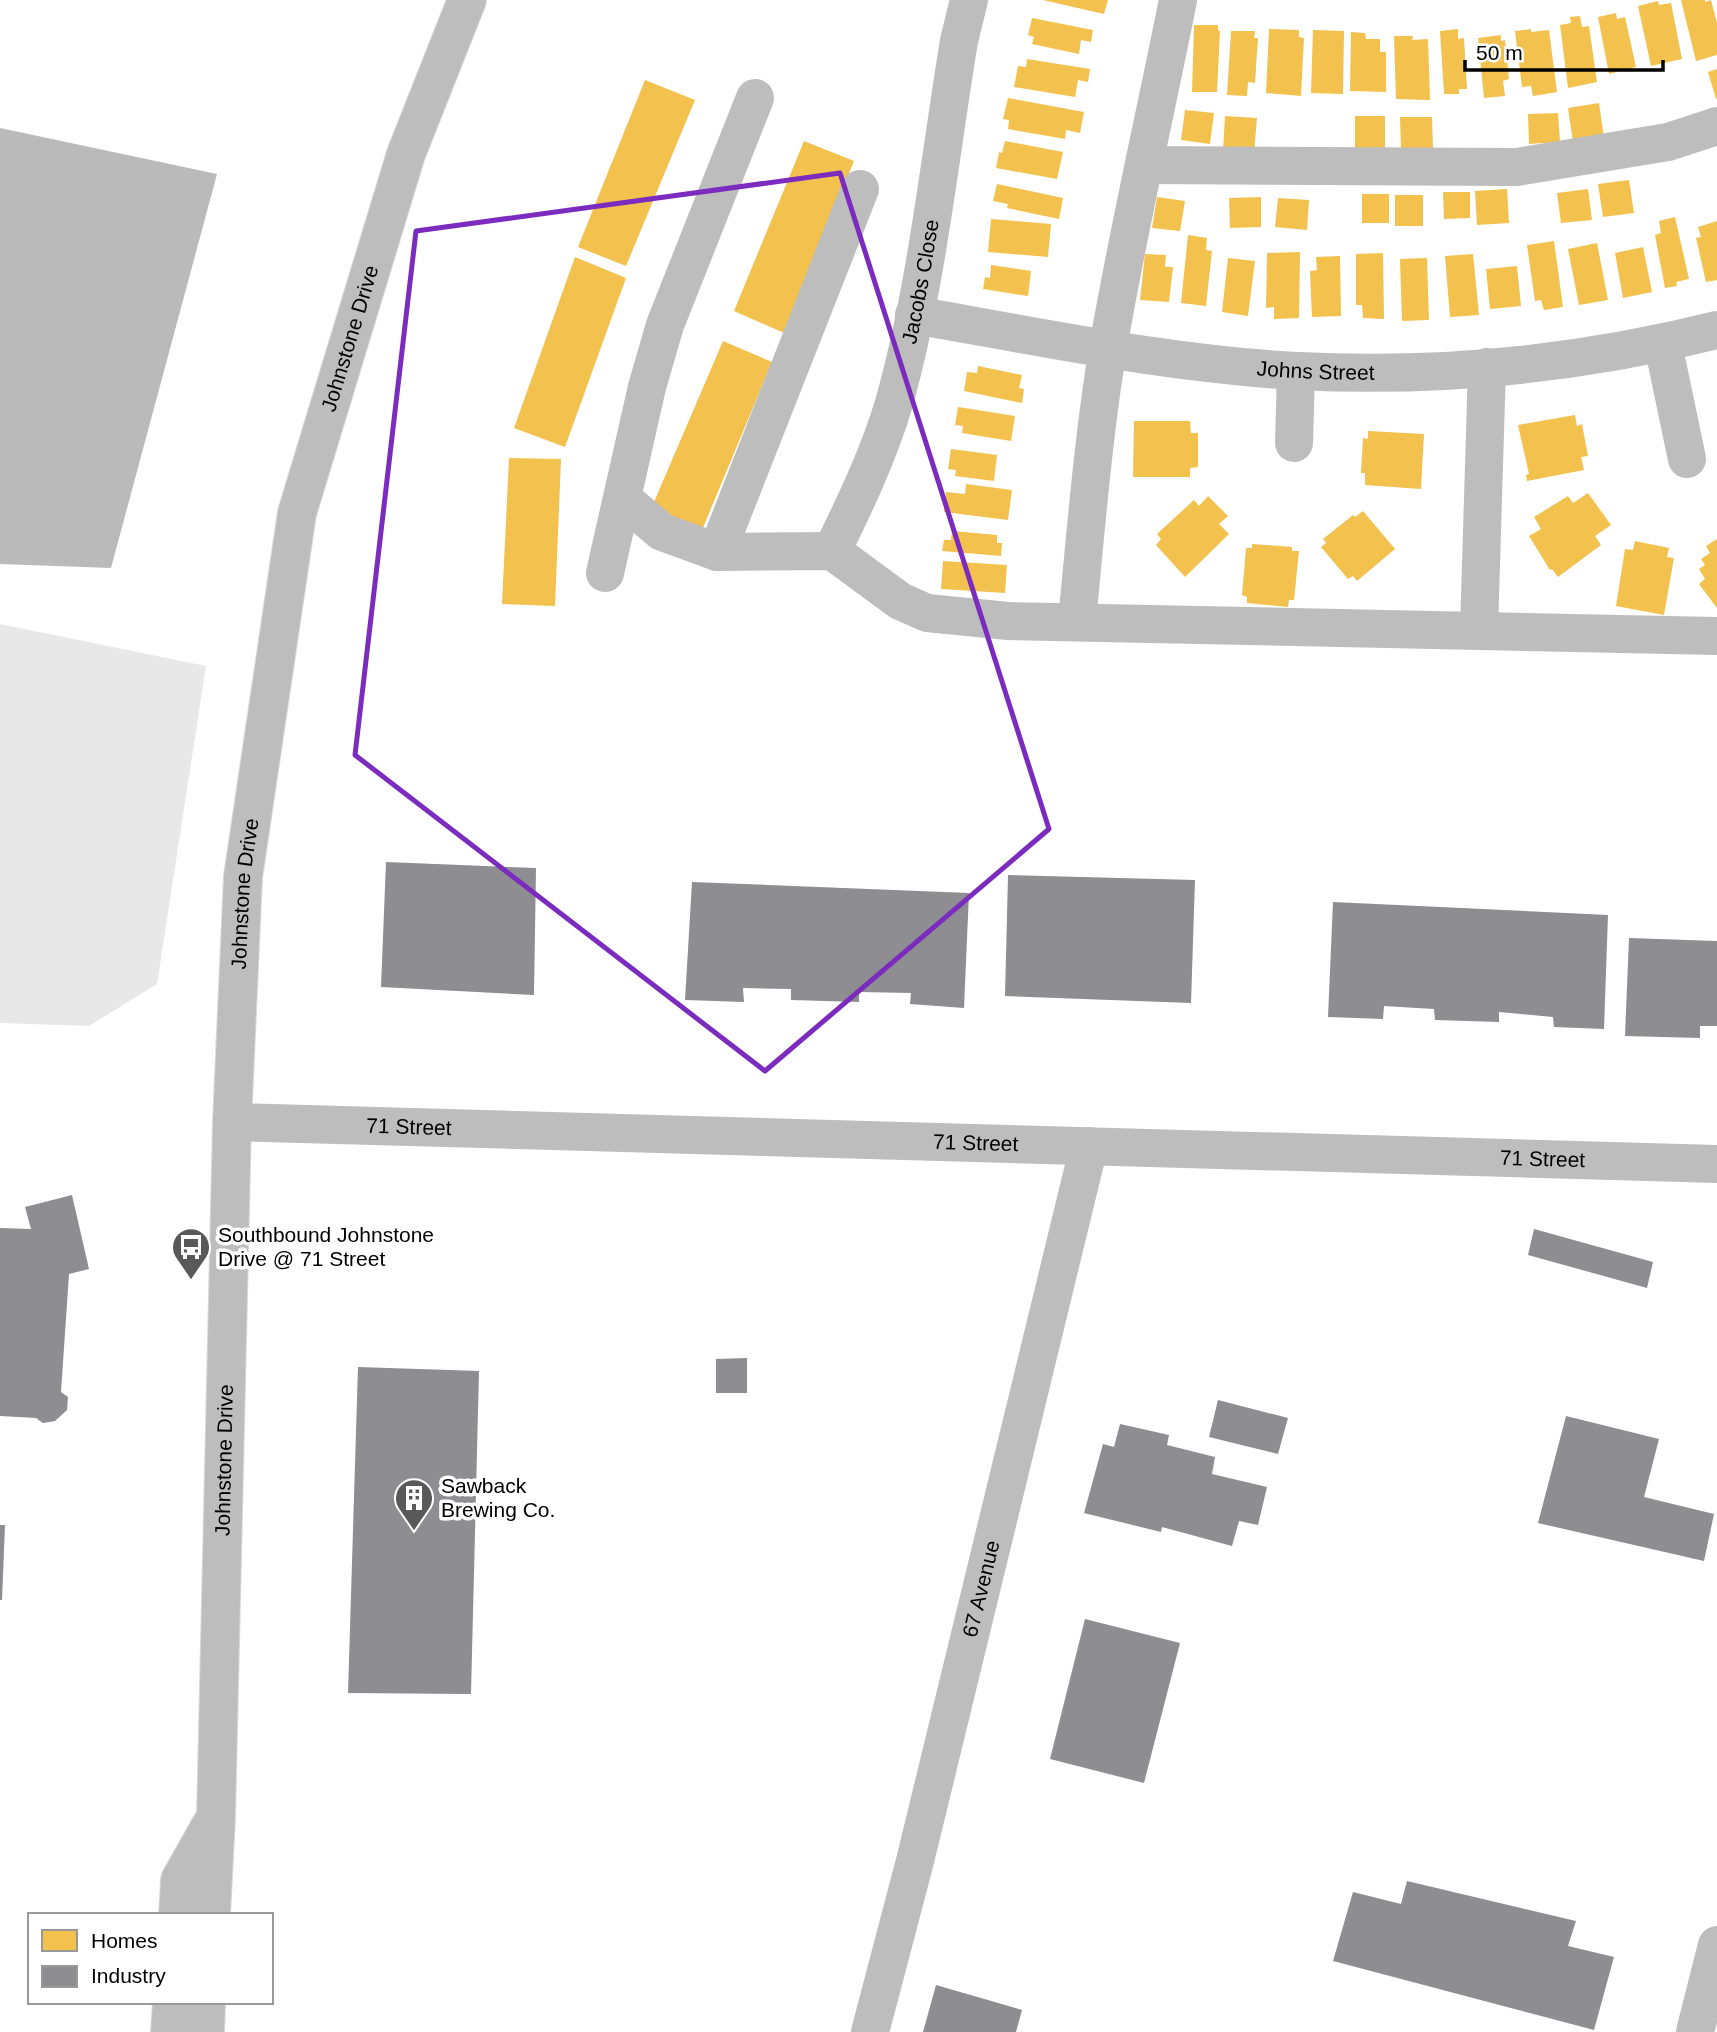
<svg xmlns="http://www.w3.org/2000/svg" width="1717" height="2032" font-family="Helvetica,sans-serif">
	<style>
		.green { fill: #e8e8e8 }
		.water { fill: #bababa }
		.homes { fill: #f2c14e }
		.industry { fill: #8d8d92 }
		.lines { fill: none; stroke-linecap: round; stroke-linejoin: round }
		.major-casing { stroke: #dbdbdb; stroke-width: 40 }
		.minor { stroke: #bdbdbd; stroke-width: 38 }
		.major { stroke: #bdbdbd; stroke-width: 38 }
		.marked { fill: none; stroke: #7b2cbf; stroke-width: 5; stroke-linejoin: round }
		.labels { text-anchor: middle; stroke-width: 7; stroke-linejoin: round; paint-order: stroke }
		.street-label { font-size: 21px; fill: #000; stroke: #fff }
		.poi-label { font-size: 21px; fill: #000; stroke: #fff; text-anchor: start }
	</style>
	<rect width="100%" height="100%" fill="#fff"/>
	<!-- green -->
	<path class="green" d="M0,624L206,666L157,984L89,1026L0,1023Z"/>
	<!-- water -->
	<path class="water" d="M0,128L217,174L111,568L0,564Z"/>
	<!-- homes -->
	<path class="homes" d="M1043,0H1108L1104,14Z
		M1681,0H1705V2L1711,0L1717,23V55L1696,61Z
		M1658,1L1659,5L1671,3L1682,59L1651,66L1638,6Z
		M1616,13L1617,19L1625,17L1636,67L1609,74L1598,17Z
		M1580,16L1582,27L1589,26L1597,82L1568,88L1560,25L1571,23L1570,17Z
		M1032,18L1093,30L1091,42L1081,40L1079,54L1032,44L1034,37L1028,35Z
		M1194,25H1218V30L1220,31L1217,92H1192Z
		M1269,29L1299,30V37L1304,38L1301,96L1266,93Z
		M1458,29V39L1464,38L1467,89H1459V94H1444L1440,31Z
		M1531,29V32L1549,30L1557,92L1533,96L1531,86L1522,87L1515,31Z
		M1313,30L1344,31L1343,94L1311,93Z
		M1231,31H1255L1254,38H1258L1255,83L1248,82L1247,96L1227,95Z
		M1351,32L1365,33L1366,39H1380V52H1386V92L1350,91Z
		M1501,35V41L1505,40L1509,79L1503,81L1505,96L1484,98L1478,38Z
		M1394,36H1413L1412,40L1428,39L1430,100L1396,99Z
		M1027,59L1090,69L1088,82L1078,80L1075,97L1014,87L1018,66L1026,67Z
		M1717,69V99H1716L1708,72Z
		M645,80L695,100L626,266L578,247Z
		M1008,98L1084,112L1080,133L1066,130L1065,139L1008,129L1009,120L1003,119Z
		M1599,103L1604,138L1573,142L1568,108Z
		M1185,110L1214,113L1210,144L1181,140Z
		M1558,113L1560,142L1529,144L1528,114Z
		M1225,116L1257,118L1254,153L1223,151Z
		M1355,116H1385V149L1355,148Z
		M1400,117H1432L1433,148L1401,149Z
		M804,141L854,161L784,333L734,311Z
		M1005,141L1063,152L1057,179L996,168L999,152L1002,153Z
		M1629,180L1634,213L1603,217L1598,184Z
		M997,184L1063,198L1059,219L1007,208L1008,204L993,201Z
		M1507,189L1509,223L1477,225L1475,191Z
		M1588,189L1592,220L1561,223L1557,193Z
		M1443,192H1470V218L1444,219Z
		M1362,194H1389V223H1362Z
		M1395,195H1423V226H1395Z
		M1157,197L1185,201L1180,231L1152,228Z
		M1261,197V227L1230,228L1229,198Z
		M1278,198L1309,200L1307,230L1275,227Z
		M1675,217L1689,279L1676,282L1677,286L1665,288L1655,235L1661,233L1659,221Z
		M991,219L1051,224L1048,257L988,252Z
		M1717,221V280L1706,282L1696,238L1701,237L1698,227Z
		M1188,235L1207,238L1206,250L1212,251L1206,306L1181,303Z
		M1554,241L1563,307L1544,310L1541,300L1535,301L1527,245Z
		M1597,243L1608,300L1579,305L1568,249Z
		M1643,247L1652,292L1623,298L1615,253Z
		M1300,252L1299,318L1274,319V307L1266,308L1267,253Z
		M1383,253L1384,319L1363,318L1362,305H1356V254Z
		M1145,254L1166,255L1165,267H1173L1169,302L1140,300Z
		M1473,254L1479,315L1450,317L1445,256Z
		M1340,256L1341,316L1312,317L1310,271L1317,270L1316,257Z
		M575,257L626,278L565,447L514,428Z
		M1228,258L1255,261L1248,316L1222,312Z
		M1427,258L1429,320L1402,321L1400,259Z
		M991,265L1031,271L1028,296L983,289L985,277L990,278Z
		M1517,266L1521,306L1490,309L1486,269Z
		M723,341L772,362L702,530L651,509Z
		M978,366L1022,375L1019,388L1024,389L1022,403L964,391L967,372L977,373Z
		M958,407L1015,416L1011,441L962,433L963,426L955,425Z
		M1575,415L1577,426L1582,424L1588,456L1581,457L1584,470L1527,481L1526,475L1529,474L1518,425Z
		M1134,421H1190L1191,433H1198V467L1190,468V477H1133Z
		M1368,431L1424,434L1421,489L1365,485V473H1361L1363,438L1368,439Z
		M951,449L997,455L994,481L955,476L956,470L948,469Z
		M509,458L561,459L555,606L502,604Z
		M966,484L1012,490L1008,520L944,512L946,492L965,494Z
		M1588,493L1611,525L1595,536L1601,545L1558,577L1552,569L1550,570L1529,536L1541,529L1534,517L1568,496L1573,503Z
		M1208,496L1228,516L1219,524L1229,534L1185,577L1156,545L1161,539L1157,534L1194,500L1199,506Z
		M1363,511L1395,549L1357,581L1353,576L1348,579L1321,547L1326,543L1323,539L1353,515L1355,517Z
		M952,531L997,535V543H1002L1001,556L942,551L944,540H951Z
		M1717,539V608L1699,584L1705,579L1699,569L1705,565L1701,559L1710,553L1706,546Z
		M1635,541L1669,548L1667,557L1674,558L1664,615L1616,606L1625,549L1633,550Z
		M1252,544L1292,547V551H1299L1294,600H1289L1288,607L1247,603V597L1242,595L1246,548H1252Z
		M943,561L1007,565L1005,593L941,589Z"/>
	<!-- industry -->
	<path class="industry" d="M386,862L536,868L534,995L381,987Z
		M1008,875L1195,880L1191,1003L1005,996Z
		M692,882L969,893L964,1008L910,1004L911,993L859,992V1002L791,1000V989L743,988L744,1002L685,1000Z
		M1333,902L1608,915L1604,1029L1554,1027L1553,1017L1499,1012V1022L1435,1020L1434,1009L1384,1006L1383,1019L1328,1017Z
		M1629,938L1717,941V1026H1700V1038L1625,1036Z
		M72,1195L89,1269L69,1274L61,1392L68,1397L67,1410L55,1421L43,1423L36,1418L0,1416V1228L31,1229L25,1207Z
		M1534,1229L1653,1262L1647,1288L1528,1255Z
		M747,1358V1393H716V1359Z
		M358,1367L479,1371L471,1694L348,1693Z
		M1218,1400L1288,1418L1278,1454L1209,1437Z
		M1566,1416L1659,1439L1644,1497L1714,1514L1704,1561L1538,1523Z
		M1120,1424L1169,1435L1167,1445L1215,1457L1212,1474L1267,1487L1258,1525L1239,1521L1232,1546L1162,1527L1161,1532L1084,1513L1103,1444L1114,1447Z
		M0,1525H5L2,1600H0Z
		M1085,1619L1180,1643L1144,1783L1050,1759Z
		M1407,1881L1576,1921L1568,1946L1614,1957L1594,2030L1333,1961L1353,1892L1401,1904Z
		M936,1985L1022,2010L1016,2032H923Z"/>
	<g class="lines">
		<defs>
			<g id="major">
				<path d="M178,1915L180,1880L211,1825"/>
				<path id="s5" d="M211,1915L216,1817L232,1122L243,877L297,513L406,154L467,0"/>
				<path d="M170,2032L172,2002"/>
				<path d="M205,2032L206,2002"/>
			</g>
		</defs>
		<!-- major casing -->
		<use href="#major" class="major-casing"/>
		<!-- minor -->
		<g class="minor">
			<path d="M1145,165L1517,167L1668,142L1717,126"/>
			<path id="s1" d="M914,315C1041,337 1168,364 1297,371C1437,378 1581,364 1717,330"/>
			<path d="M1663,344L1687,459"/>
			<path d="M1294,443L1296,371"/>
			<path d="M623,499L662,532L717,552L832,551L900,601L927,613L1008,621L1717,636"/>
			<path id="s2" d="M832,551C855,504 879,454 894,403C927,285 939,162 959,41L969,0"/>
			<path d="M717,552L860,189"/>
			<path d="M605,573L647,387L665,325L755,98"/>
			<path d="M1077,621C1086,530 1093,438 1108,348C1128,231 1155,116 1178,0"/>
			<path d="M1479,630L1487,367"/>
			<path id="s3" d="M232,1122L1717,1164"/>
			<path id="s4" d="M870,2032L915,1861L1089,1146"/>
			<path d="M1695,2032L1717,1945"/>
		</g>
		<!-- major -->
		<use href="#major" class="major"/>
	</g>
	<!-- marked area -->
	<path class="marked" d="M840,173L1049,829L765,1071L355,755L416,231Z"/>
	<!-- icons -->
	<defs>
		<symbol id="bus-pin" viewBox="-11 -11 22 30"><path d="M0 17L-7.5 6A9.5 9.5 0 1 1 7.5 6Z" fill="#595959" stroke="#fff"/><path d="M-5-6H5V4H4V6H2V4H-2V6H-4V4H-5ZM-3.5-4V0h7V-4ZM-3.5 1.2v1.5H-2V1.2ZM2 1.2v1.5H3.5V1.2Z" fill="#fff"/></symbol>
		<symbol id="building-pin" viewBox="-11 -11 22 30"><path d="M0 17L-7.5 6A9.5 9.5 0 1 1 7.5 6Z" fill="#595959" stroke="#fff"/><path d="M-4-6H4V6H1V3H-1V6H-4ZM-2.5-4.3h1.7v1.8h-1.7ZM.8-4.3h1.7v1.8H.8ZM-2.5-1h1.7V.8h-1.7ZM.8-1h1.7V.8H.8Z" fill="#fff"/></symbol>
	</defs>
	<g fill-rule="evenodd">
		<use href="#bus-pin" x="169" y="1225" width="44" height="60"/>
		<use href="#building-pin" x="392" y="1476" width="44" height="60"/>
	</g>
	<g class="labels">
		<!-- street labels -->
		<g class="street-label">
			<text dy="7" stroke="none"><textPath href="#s2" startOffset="285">Jacobs Close</textPath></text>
			<text dy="7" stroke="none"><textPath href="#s5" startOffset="1589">Johnstone Drive</textPath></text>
			<text dy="7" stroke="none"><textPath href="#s1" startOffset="406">Johns Street</textPath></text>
			<text dy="7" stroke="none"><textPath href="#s5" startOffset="1022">Johnstone Drive</textPath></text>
			<text dy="7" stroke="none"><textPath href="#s3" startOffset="177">71 Street</textPath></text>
			<text dy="7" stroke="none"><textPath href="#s3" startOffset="744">71 Street</textPath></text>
			<text dy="7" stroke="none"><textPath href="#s3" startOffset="1311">71 Street</textPath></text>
			<text dy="7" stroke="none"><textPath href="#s5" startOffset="455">Johnstone Drive</textPath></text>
			<text dy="7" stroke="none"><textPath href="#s4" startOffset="457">67 Avenue</textPath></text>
		</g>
		<!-- poi labels -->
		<g class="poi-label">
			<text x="218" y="1242">Southbound Johnstone<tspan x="218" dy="24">Drive @ 71 Street</tspan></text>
			<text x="441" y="1493">Sawback<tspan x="441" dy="24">Brewing Co.</tspan></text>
		</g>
	</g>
	<!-- legend -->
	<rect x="28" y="1913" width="245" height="91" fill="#ffffff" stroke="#999999" stroke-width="2"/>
	<rect x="42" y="1930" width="35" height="21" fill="#f2c14e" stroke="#999999" stroke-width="2"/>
	<text x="91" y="1948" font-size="21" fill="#000000">Homes</text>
	<rect x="42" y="1966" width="35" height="21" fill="#8d8d92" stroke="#999999" stroke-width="2"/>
	<text x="91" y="1983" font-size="21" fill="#000000">Industry</text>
	<!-- scale -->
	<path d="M1465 60v10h198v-10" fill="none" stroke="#000000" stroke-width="3.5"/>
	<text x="1476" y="60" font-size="21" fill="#000000" stroke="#ffffff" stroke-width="5" paint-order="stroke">50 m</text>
</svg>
